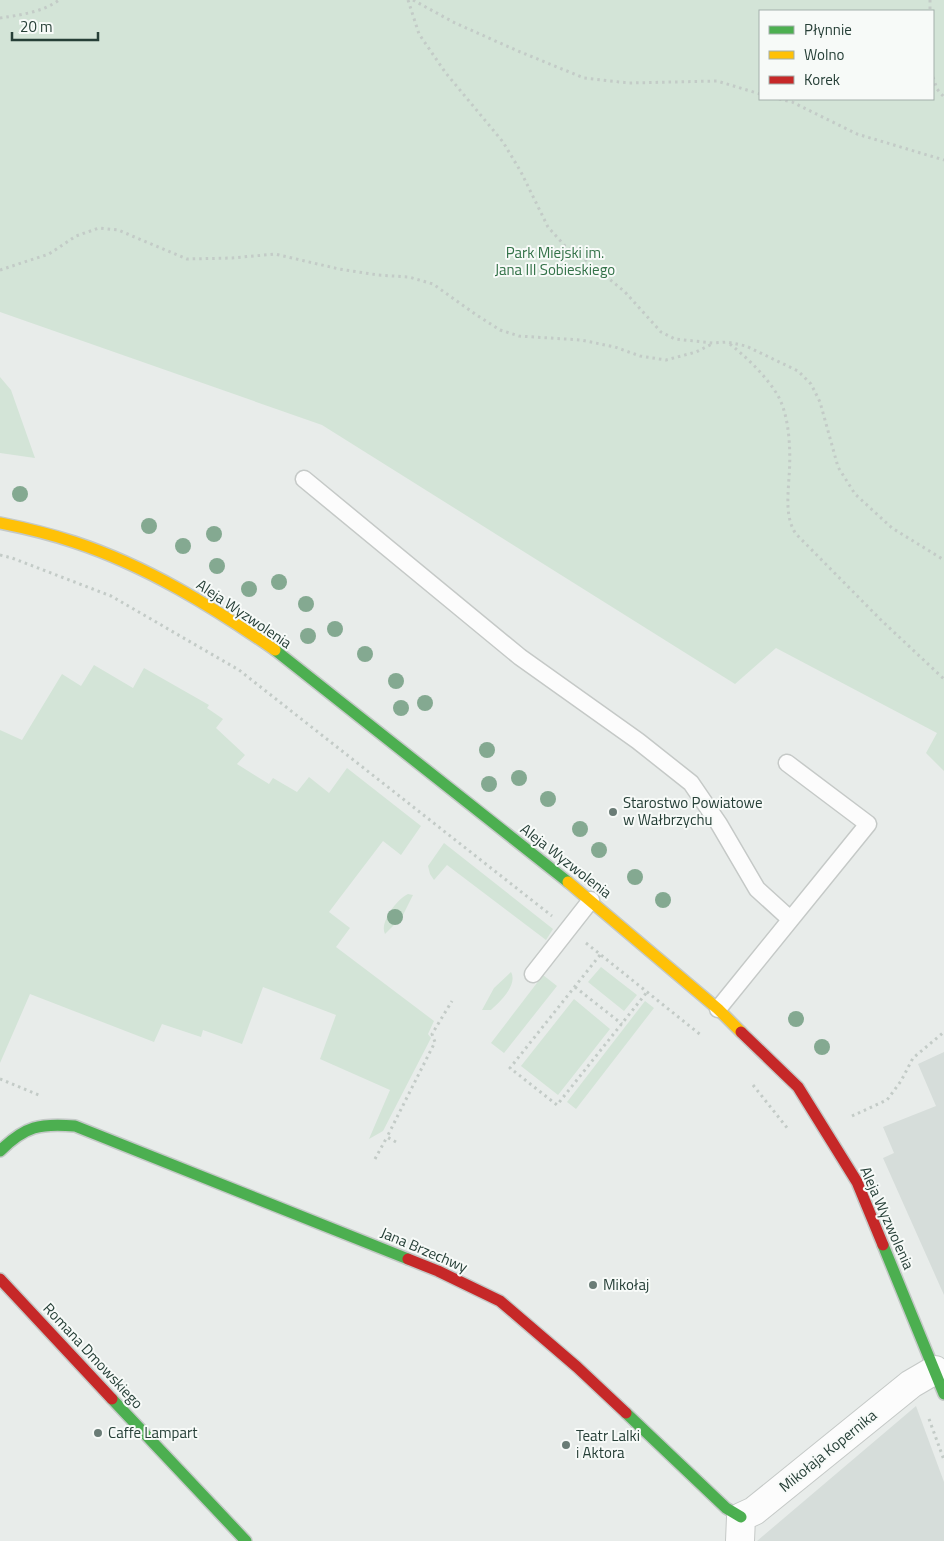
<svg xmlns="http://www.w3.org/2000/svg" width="944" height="1541" font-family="'Titillium Web',sans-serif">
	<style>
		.built { fill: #d6ddda }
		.green { fill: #d3e4d7; fill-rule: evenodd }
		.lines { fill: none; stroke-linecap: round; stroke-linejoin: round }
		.lane-casing { stroke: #c5c9c7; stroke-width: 19 }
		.street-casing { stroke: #c5c9c7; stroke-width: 30 }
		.fast-casing { stroke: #c4c9c7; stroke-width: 14 }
		.slow-casing { stroke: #c4c9c7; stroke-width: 14 }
		.jam-casing { stroke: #c4c9c7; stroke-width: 14 }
		.path { stroke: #c3cbc7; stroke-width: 3; stroke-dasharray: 2.5 4; stroke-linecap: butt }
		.lane { stroke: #fcfcfc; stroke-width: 16 }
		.street { stroke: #fcfcfc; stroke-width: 28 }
		.fast { stroke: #4caf50; stroke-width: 11 }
		.slow { stroke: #ffc107; stroke-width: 11 }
		.jam { stroke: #c62828; stroke-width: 11 }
		.tree { fill: #84a991 }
		.poi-dot { fill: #6a7c76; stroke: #f7faf8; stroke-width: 2 }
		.labels { text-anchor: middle; stroke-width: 4; stroke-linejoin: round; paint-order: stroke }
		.park-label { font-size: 15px; fill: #337248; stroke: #f7faf8 }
		.street-label { font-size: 15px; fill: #263f37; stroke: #f7faf8 }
		.poi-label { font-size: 15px; fill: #263f37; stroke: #f7faf8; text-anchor: start }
	</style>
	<rect width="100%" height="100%" fill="#e8ecea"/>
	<!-- built -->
	<path class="built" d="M944,1052V1295L883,1158L894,1153L883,1127L936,1106L918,1064Z
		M916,1406L944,1482V1541H757Z"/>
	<!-- green -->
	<path class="green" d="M0,0H944V771L926,753L937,733L776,648L735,684L322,425L0,312ZM760,11H933V99H760Z
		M0,377L11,390L35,458L0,453Z
		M94,665L133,688L144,668L209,705L207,708L223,719L216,728L245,755L237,764L269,784L273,778L297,792L309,777L329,793L347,768L421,826L401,855L383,841L329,912L350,928L336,947L434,1021L428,1034L431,1038L383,1131L369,1139L390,1090L320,1059L336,1015L263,987L242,1044L203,1030L201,1037L162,1024L154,1042L30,994L0,1063V730L22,740L62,674L81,686Z
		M444,843L553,929L546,940L447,865L434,880L430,874L428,866Z
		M408,894L413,895L402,917L385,934C379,923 397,899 408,894Z
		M601,967L637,995L624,1011L588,982Z
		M511,972C518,985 500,1002 491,1010H482L494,988Z
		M543,975L557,986L504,1053L491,1043Z
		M574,999L610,1029L558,1095L521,1066Z
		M645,1001L654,1008L576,1109L567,1102Z"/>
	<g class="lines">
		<defs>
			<path id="lane" d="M304,479L520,657L638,741L691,783L719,824L757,889L790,919
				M533,974L591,900
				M718,1009L868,824L787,763"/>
			<path id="street" d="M740,1541L741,1517L754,1511L911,1384L935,1370"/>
			<path id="fast" d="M275,650L568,882
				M0,1151C25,1126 40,1123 75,1126L408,1259
				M883,1245L944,1394
				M112,1399L246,1541
				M626,1413L726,1508L741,1517"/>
			<path id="slow" d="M0,523C25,528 50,534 74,542C147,566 213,607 275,650
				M568,882L718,1009L741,1032"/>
			<path id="jam" d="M741,1032L798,1087L857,1182L883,1245
				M408,1259L438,1271L500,1301L577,1367L626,1413
				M0,1279L112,1399"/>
		</defs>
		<!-- lane casing -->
		<use href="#lane" class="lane-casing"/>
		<!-- street casing -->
		<use href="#street" class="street-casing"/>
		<!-- fast casing -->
		<use href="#fast" class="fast-casing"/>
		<!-- slow casing -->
		<use href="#slow" class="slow-casing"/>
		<!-- jam casing -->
		<use href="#jam" class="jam-casing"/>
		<!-- path -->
		<path class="path" d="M408,0L419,34L445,72L503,142L521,172L548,227L565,246L590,263L625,292L661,332L675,339L713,343L727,342L746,346L798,371L811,384L820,402L838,467L855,494L892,528L944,560
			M413,0L455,23L518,51L584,78L629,83L717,81L760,94
			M930,0V11
			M0,18C20,15 43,12 59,0
			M933,77L937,89L944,97
			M779,99L792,102L857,134L944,160
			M0,270L49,254L76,236L99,228L118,230L187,259L232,258L275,254L339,269L378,275L409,277L433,284L475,314L500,330L519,336L581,340L615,347L640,356L666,360L696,352L712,344
			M730,344C746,357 763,373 775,391C790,412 791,452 789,477C788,496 785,518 796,534L882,621L944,679
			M0,555L12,558L111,596L239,670L552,916
			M586,943L702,1036
			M600,955L510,1068L557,1105L647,992
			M575,987L622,1024
			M0,1079L41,1096
			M753,1085L788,1129
			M852,1116L887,1100L901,1081L913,1058L944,1032
			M396,1142L387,1137L435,1042L432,1034L452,1001
			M375,1159L387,1137
			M929,1419L944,1460"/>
		<!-- lane -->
		<use href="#lane" class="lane"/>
		<!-- street -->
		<use href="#street" class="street"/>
		<!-- fast -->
		<use href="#fast" class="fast"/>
		<!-- slow -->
		<use href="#slow" class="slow"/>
		<!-- jam -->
		<use href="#jam" class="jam"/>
	</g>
	<!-- trees -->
	<g class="tree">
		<circle cx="20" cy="494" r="8"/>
		<circle cx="149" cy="526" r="8"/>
		<circle cx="214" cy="534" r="8"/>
		<circle cx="183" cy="546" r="8"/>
		<circle cx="217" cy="566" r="8"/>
		<circle cx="279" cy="582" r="8"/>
		<circle cx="249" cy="589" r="8"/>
		<circle cx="306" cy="604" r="8"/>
		<circle cx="335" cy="629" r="8"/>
		<circle cx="308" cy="636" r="8"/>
		<circle cx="365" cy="654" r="8"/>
		<circle cx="396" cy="681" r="8"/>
		<circle cx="425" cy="703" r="8"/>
		<circle cx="401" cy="708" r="8"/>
		<circle cx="487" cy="750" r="8"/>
		<circle cx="519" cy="778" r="8"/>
		<circle cx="489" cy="784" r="8"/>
		<circle cx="548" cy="799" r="8"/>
		<circle cx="580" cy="829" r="8"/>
		<circle cx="599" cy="850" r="8"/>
		<circle cx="635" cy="877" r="8"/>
		<circle cx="663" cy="900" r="8"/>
		<circle cx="395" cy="917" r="8"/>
		<circle cx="796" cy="1019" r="8"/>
		<circle cx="822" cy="1047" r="8"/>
	</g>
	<!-- markers -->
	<g class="poi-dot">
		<circle cx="613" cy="812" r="5"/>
		<circle cx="593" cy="1285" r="5"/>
		<circle cx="98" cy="1433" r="5"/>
		<circle cx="566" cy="1445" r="5"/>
	</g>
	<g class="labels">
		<!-- park labels -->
		<g class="park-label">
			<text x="555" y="258">Park Miejski im.<tspan x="555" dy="17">Jana III Sobieskiego</tspan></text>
		</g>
		<!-- street labels -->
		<g class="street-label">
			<text transform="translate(244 614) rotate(34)" y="5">Aleja Wyzwolenia</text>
			<text transform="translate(566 861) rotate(38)" y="5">Aleja Wyzwolenia</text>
			<text transform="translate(887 1218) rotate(66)" y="5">Aleja Wyzwolenia</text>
			<text transform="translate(424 1250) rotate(23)" y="5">Jana Brzechwy</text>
			<text transform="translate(93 1356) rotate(47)" y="5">Romana Dmowskiego</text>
			<text transform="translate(828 1451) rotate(-39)" y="5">Mikołaja Kopernika</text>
		</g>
		<!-- poi labels -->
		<g class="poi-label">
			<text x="623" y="808">Starostwo Powiatowe<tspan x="623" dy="17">w Wałbrzychu</tspan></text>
			<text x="603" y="1290">Mikołaj</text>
			<text x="108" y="1438">Caffe Lampart</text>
			<text x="576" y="1441">Teatr Lalki<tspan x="576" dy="17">i Aktora</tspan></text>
		</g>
	</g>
	<!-- legend -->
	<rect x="759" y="10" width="175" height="90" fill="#f7faf8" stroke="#a3afab"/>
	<rect x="769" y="26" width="25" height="8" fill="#4caf50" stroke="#a3afab"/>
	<text x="804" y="35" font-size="15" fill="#263f37">Płynnie</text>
	<rect x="769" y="51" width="25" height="8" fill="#ffc107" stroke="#a3afab"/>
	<text x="804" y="60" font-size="15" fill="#263f37">Wolno</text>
	<rect x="769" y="76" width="25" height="8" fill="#c62828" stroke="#a3afab"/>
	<text x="804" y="85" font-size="15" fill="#263f37">Korek</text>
	<!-- scale -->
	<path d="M12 32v8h86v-8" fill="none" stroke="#263f37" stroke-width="2.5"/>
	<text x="20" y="32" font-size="15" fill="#263f37" stroke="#f7faf8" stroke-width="4" paint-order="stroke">20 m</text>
</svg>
